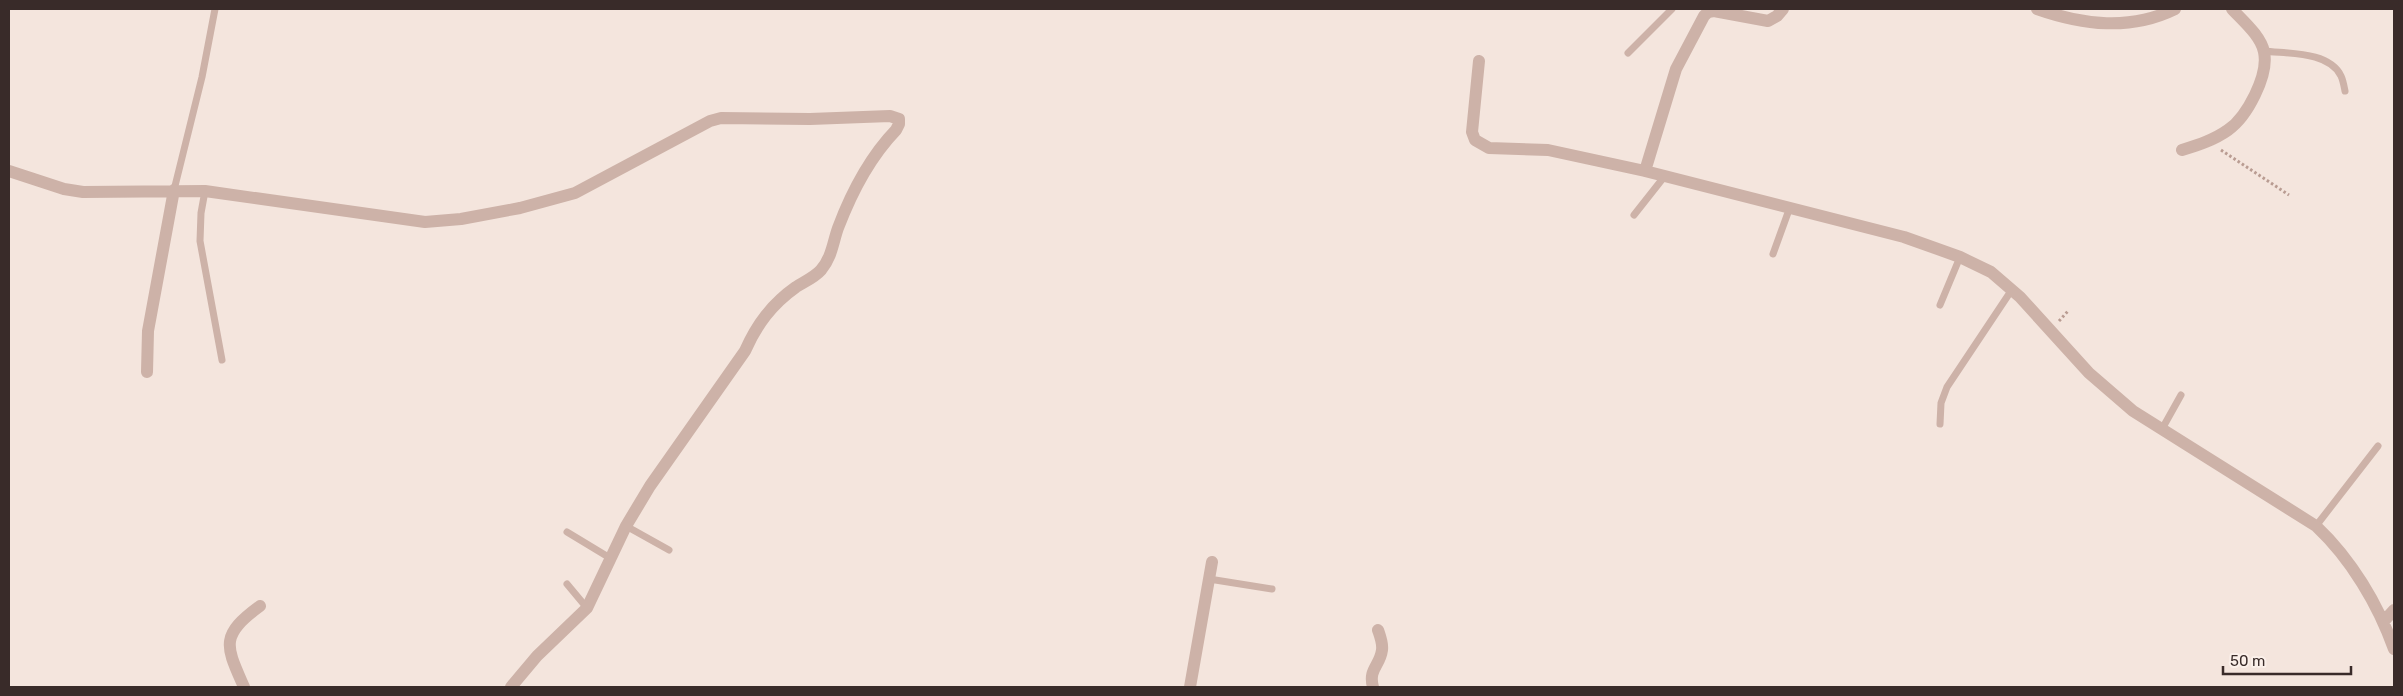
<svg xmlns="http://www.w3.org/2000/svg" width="2403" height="696" font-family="Rubik,sans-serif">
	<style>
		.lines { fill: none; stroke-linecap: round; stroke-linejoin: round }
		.path { stroke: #b99c92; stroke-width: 3; stroke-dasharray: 2.5 2.5; stroke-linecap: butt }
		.service { stroke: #cdb2a8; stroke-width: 7 }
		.minor { stroke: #cdb2a8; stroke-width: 12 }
	</style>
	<rect width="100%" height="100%" fill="#f4e5dd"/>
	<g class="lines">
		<!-- path -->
		<path class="path" d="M2221,150L2289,195
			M2059,321L2069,310"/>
		<!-- service -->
		<path class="service" d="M2264,51C2287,54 2329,51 2341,76C2343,80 2344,86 2345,91
			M1628,53L1672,9
			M174,190L202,77L215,9
			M205,191L201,213L200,241L222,360
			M1634,215L1664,177
			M1773,254L1790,207
			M1940,305L1960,257
			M1940,424L1941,403L1947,387L2011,291
			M2162,429L2181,395
			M626,526L669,550
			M2316,526L2378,446
			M567,532L610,558
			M1209,579L1272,589
			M567,584L587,608"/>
		<!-- minor -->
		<path class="minor" d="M2037,9C2083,25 2130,31 2175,9
			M1479,61L1472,132L1475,140L1489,148L1548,150L1645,171L1904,237L1960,257L1991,272L2020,297L2089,373L2133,411L2316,526C2351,559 2378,604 2394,649
			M2182,150C2198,145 2214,140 2228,130C2247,117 2269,75 2264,52C2261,36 2243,21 2232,9
			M9,171L64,189L83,192L205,191L425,222L461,219L520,208L575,193L710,121L721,118L810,119L890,116L899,119V124L896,130C869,158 852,191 838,228C833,242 832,257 821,270C815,277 804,282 796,287C772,304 757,324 745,351L650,486L626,526L587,608L537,656L511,687
			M1645,171L1676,69L1704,16L1708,12L1714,11L1768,21L1777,16L1783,9
			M147,372L148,331L174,190
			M2384,621L2394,610
			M244,687C226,646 219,636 260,606
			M1190,687L1212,562
			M1373,687C1368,669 1380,666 1382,650C1383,643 1380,636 1378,630"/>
	</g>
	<!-- border -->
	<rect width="2403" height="696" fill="none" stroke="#392b29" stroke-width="20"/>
	<!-- scale -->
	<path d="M2223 666v8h128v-8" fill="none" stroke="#392b29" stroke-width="2.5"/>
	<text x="2230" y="666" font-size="15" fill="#392b29" stroke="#fbf0ea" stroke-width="4" paint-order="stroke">50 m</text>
</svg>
